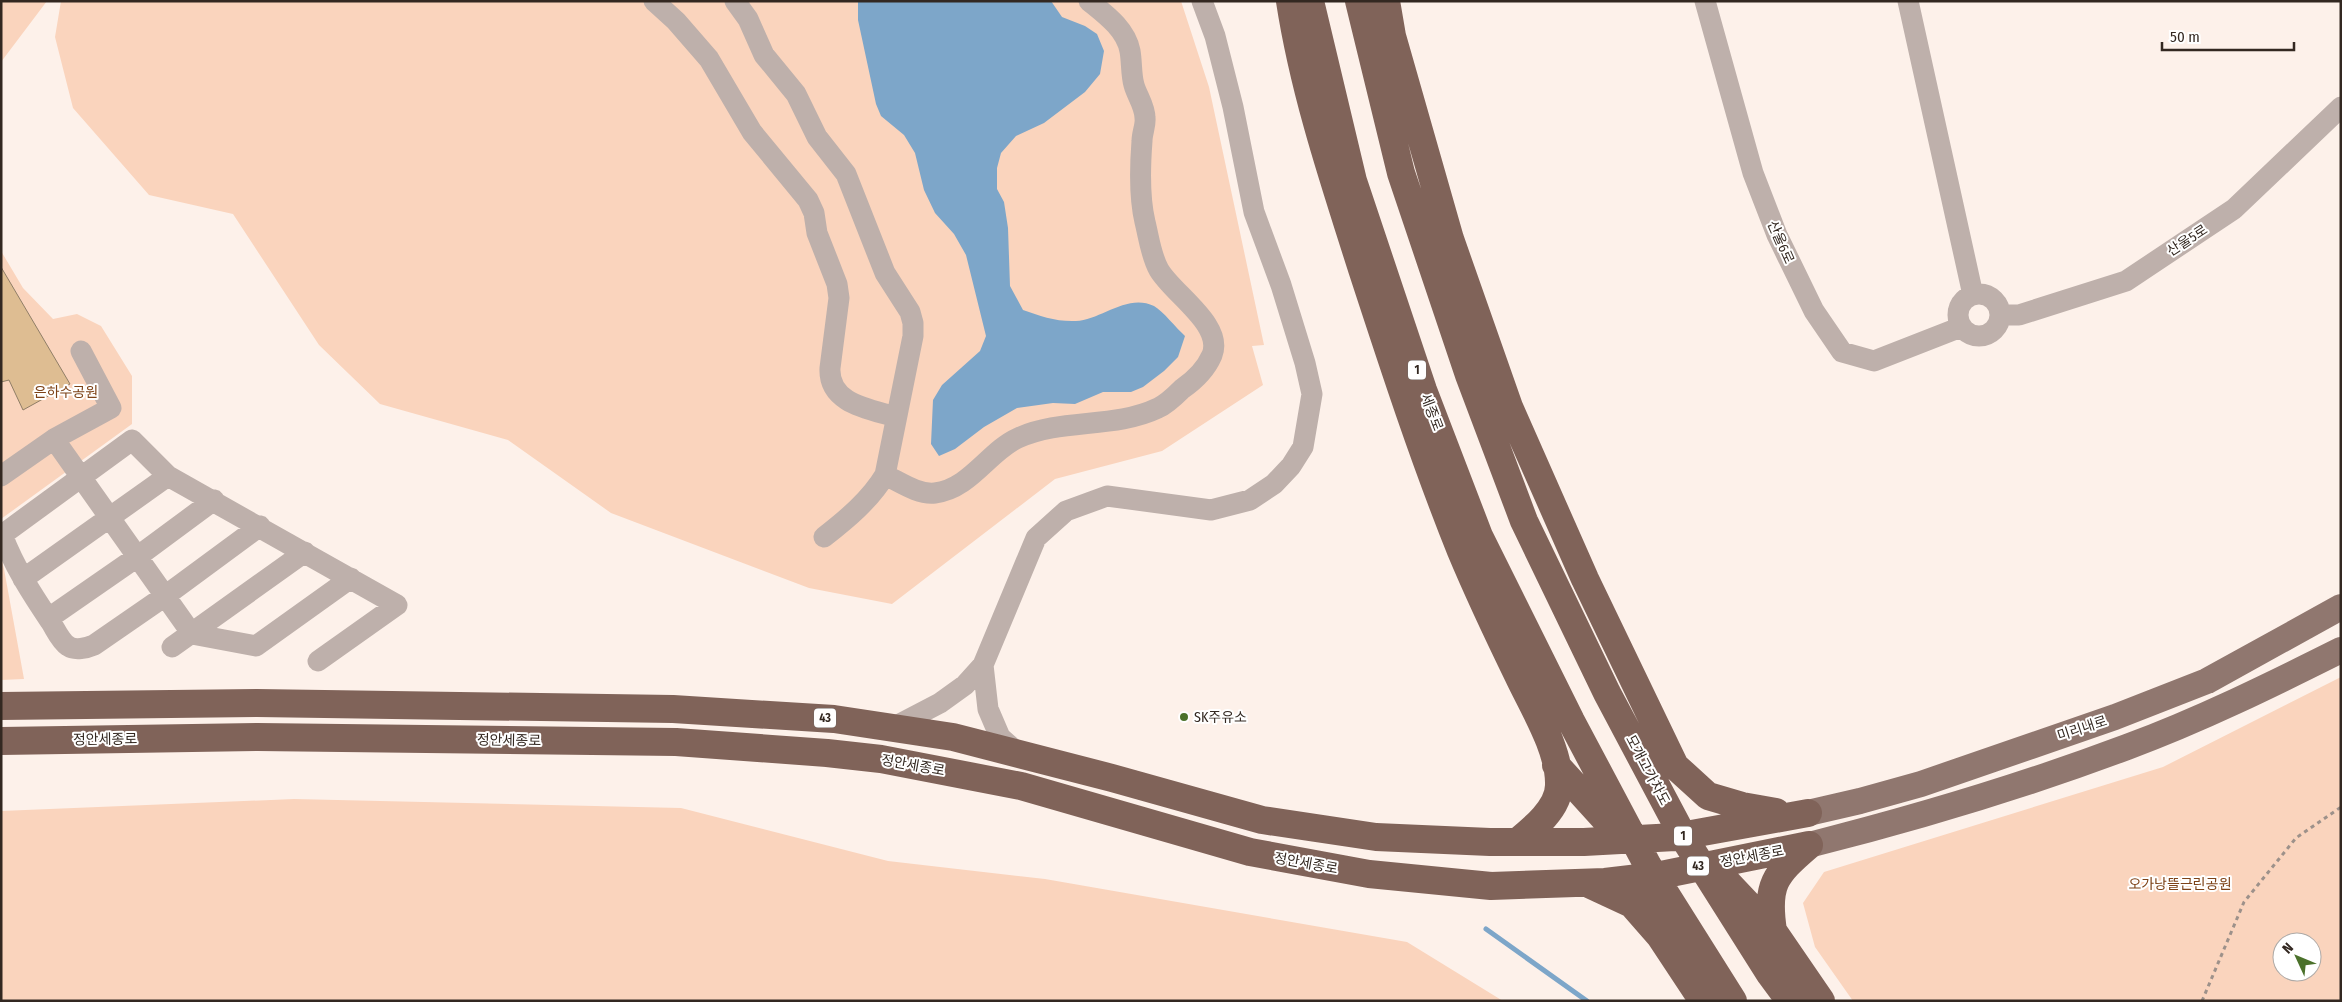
<svg xmlns="http://www.w3.org/2000/svg" width="2342" height="1002" font-family="'Fira Sans Condensed','Noto Sans KR',sans-serif">
	<style>
		.green { fill: #fad4bd; fill-rule: evenodd }
		.water { fill: #7da6c9 }
		.lines { fill: none; stroke-linecap: round; stroke-linejoin: round }
		.stream { stroke: #7da6c9; stroke-width: 5 }
		.building { fill: #debd92; stroke: #907e67 }
		.path { stroke: #9d918a; stroke-width: 3; stroke-dasharray: 4 4; stroke-linecap: butt }
		.minor { stroke: #beb0ab; stroke-width: 21 }
		.major { stroke: #90776f; stroke-width: 26 }
		.highway { stroke: #806359; stroke-width: 28 }
		.poi-dot { fill: #4b712b; stroke: #fff; stroke-width: 2 }
		.labels { text-anchor: middle; stroke-width: 4; stroke-linejoin: round; paint-order: stroke }
		.shield { fill: #fff; stroke: #706864; stroke-width: 1 }
		.shield-label { font-size: 12px; font-weight: bold; fill: #332821 }
		.street-label { font-size: 14px; fill: #332821; stroke: #fff }
		.park-label { font-size: 14px; fill: #7d4217; stroke: #fff }
		.poi-label { font-size: 14px; fill: #332821; stroke: #fff; text-anchor: start }
	</style>
	<rect width="100%" height="100%" fill="#fdf1ea"/>
	<!-- green -->
	<path class="green" d="M1,1H47L1,62Z
		M61,1H1181L1209,87L1264,345L1252,346L1263,385L1162,451L1055,479L892,604L809,588L611,513L508,440L380,404L319,345L233,214L149,195L73,108L55,37Z
		M1,251L23,288L53,319L77,314L101,326L132,376V424L1,519Z
		M1,557L4,569L24,679L1,680Z
		M2341,677V1001H1853L1815,947L1803,903L1824,872L2163,767ZM2282,942H2312V972H2282Z
		M294,799L681,808L888,861L1045,879L1407,942L1503,1001H1V811Z"/>
	<!-- water -->
	<path class="water" d="M858,1H1051L1062,17L1085,26L1097,34L1104,51L1100,74L1085,92L1044,123L1016,136L1001,153L997,168V189L1004,202L1008,228L1010,286L1023,310C1040,316 1057,322 1076,321C1101,320 1127,293 1154,306C1163,311 1176,328 1185,336L1178,357L1164,371L1143,387L1131,392H1103L1075,404L1053,403L1017,408L984,427L955,449L939,456L931,444L933,400L942,385L980,351L986,336L966,255L954,234L935,213L924,190L915,153L904,135L881,116L876,104L858,20Z"/>
	<g class="lines">
		<!-- stream -->
		<path class="stream" d="M1486,929L1587,1001"/>
	</g>
	<!-- building -->
	<path class="building" d="M1,267L70,384L23,410L9,380L1,382Z"/>
	<g class="lines">
		<!-- path -->
		<path class="path" d="M2202,1001L2244,902L2296,838L2341,807"/>
		<!-- minor -->
		<path class="minor" d="M654,1L676,21L709,59L752,132L808,200L814,213L817,233L837,284L839,298L830,368C828,404 870,409 896,417
			M735,1L748,19L764,55L796,94L817,137L846,174L885,273L910,312L913,323V336L885,475C870,500 847,519 824,537
			M1705,1L1753,173L1777,235L1814,311L1842,352L1874,361L1961,327
			M1908,1L1973,295
			M1958 315a21 21 0 1 1 42 0a21 21 0 1 1-42 0Z
			M2001,315H2019L2126,281L2234,209L2341,107
			M54,439L192,634L256,646L351,578
			M885,475C900,482 918,495 935,493C970,489 989,451 1018,438C1062,418 1114,429 1158,408C1167,404 1175,396 1182,389C1195,380 1206,369 1212,355C1224,325 1173,294 1159,270C1151,256 1149,238 1145,222C1139,197 1140,167 1142,141C1142,133 1146,125 1145,118C1145,106 1137,96 1134,85C1131,75 1132,62 1130,51C1126,29 1105,14 1089,1
			M1,476L54,439L111,408L81,351
			M260,526L165,596L94,645C87,648 75,651 68,646C60,641 55,628 50,621C32,594 15,568 3,537L6,532L132,440L168,476L397,605L318,661
			M23,579L168,476
			M49,618L137,557L214,500
			M172,647L305,552
			M983,665L988,709L1000,737L1019,754
			M894,727L940,703L965,685L983,665L1036,538L1066,511L1107,496L1211,510L1250,500L1274,484L1291,466L1303,447L1312,394L1305,363L1281,285L1254,212L1233,107L1215,36L1202,1"/>
		<!-- major -->
		<path class="major" d="M1808,813L1860,801L1921,784L2115,717L2207,681L2341,607
			M1809,845C1916,818 2023,786 2127,747C2200,720 2271,685 2341,650"/>
		<!-- highway -->
		<path class="highway" d="M1290,1C1304,92 1334,181 1362,269C1393,364 1424,459 1461,551C1479,594 1498,634 1518,675C1533,707 1560,750 1559,785C1559,808 1533,829 1517,842
			M1310,1L1353,181L1423,390L1479,536L1571,721L1648,866L1733,1001
			M1359,1L1401,173L1469,375L1524,521L1607,693L1684,838L1770,974L1790,1001
			M1386,1L1392,36L1450,239L1509,407L1585,579L1675,766L1708,796L1742,806L1776,812
			M1,706L257,703L673,709L834,719L953,737L1112,778L1262,820L1376,837L1490,842H1584L1675,837L1808,813
			M1,741L258,737L676,742L827,753L881,759L1021,786L1250,852L1369,874L1491,886L1605,882L1656,876L1809,845
			M1556,765L1605,819L1622,830
			M1724,879L1773,931L1821,1001
			M1655,881L1653,895L1660,936
			M1589,884L1632,904L1660,936L1703,1001
			M1773,931C1766,885 1774,875 1809,845"/>
	</g>
	<!-- markers -->
	<circle class="poi-dot" cx="1184" cy="717" r="5"/>
	<g class="labels">
		<!-- shield labels -->
		<g class="shield">
			<rect x="1408" y="360.5" width="18" height="19" rx="4"/>
			<rect x="814" y="708.5" width="22" height="19" rx="4"/>
			<rect x="1674" y="826.5" width="18" height="19" rx="4"/>
			<rect x="1687" y="856.5" width="22" height="19" rx="4"/>
		</g>
		<g class="shield-label">
			<text x="1417" y="374">1</text>
			<text x="825" y="722">43</text>
			<text x="1683" y="840">1</text>
			<text x="1698" y="870">43</text>
		</g>
		<!-- street labels -->
		<g class="street-label">
			<text transform="translate(2187 240) rotate(-33)" y="5">산울5로</text>
			<text transform="translate(1781 242) rotate(66)" y="5">산울6로</text>
			<text transform="translate(1432 412) rotate(69)" y="5">세종로</text>
			<text transform="translate(2082 728) rotate(-18)" y="5">미리내로</text>
			<text transform="translate(105 739) rotate(-1)" y="5">정안세종로</text>
			<text transform="translate(509 740) rotate(1)" y="5">정안세종로</text>
			<text transform="translate(913 765) rotate(10)" y="5">정안세종로</text>
			<text transform="translate(1648 770) rotate(62)" y="5">모개고가차도</text>
			<text transform="translate(1752 856) rotate(-11)" y="5">정안세종로</text>
			<text transform="translate(1306 863) rotate(10)" y="5">정안세종로</text>
		</g>
		<!-- park labels -->
		<g class="park-label">
			<text x="66" y="397">은하수공원</text>
			<text x="2180" y="889">오가낭뜰근린공원</text>
		</g>
		<!-- poi labels -->
		<g class="poi-label">
			<text x="1194" y="722">SK주유소</text>
		</g>
	</g>
	<!-- border -->
	<rect width="2342" height="1002" fill="none" stroke="#332821" stroke-width="5"/>
	<!-- north arrow -->
	<g transform="translate(2297 957) rotate(314)"><circle r="24" fill="#ffffff" stroke="#ada9a6"/>
	<path d="M0-4L9 19L0 12L-9 19Z" fill="#4b712b"/>
	<text y="-8" font-size="14" font-weight="bold" text-anchor="middle" fill="#332821">N</text>
	</g>
	<!-- scale -->
	<path d="M2162 42v8h132v-8" fill="none" stroke="#332821" stroke-width="2.5"/>
	<text x="2170" y="42" font-size="15" fill="#332821" stroke="#ffffff" stroke-width="4" paint-order="stroke">50 m</text>
</svg>
